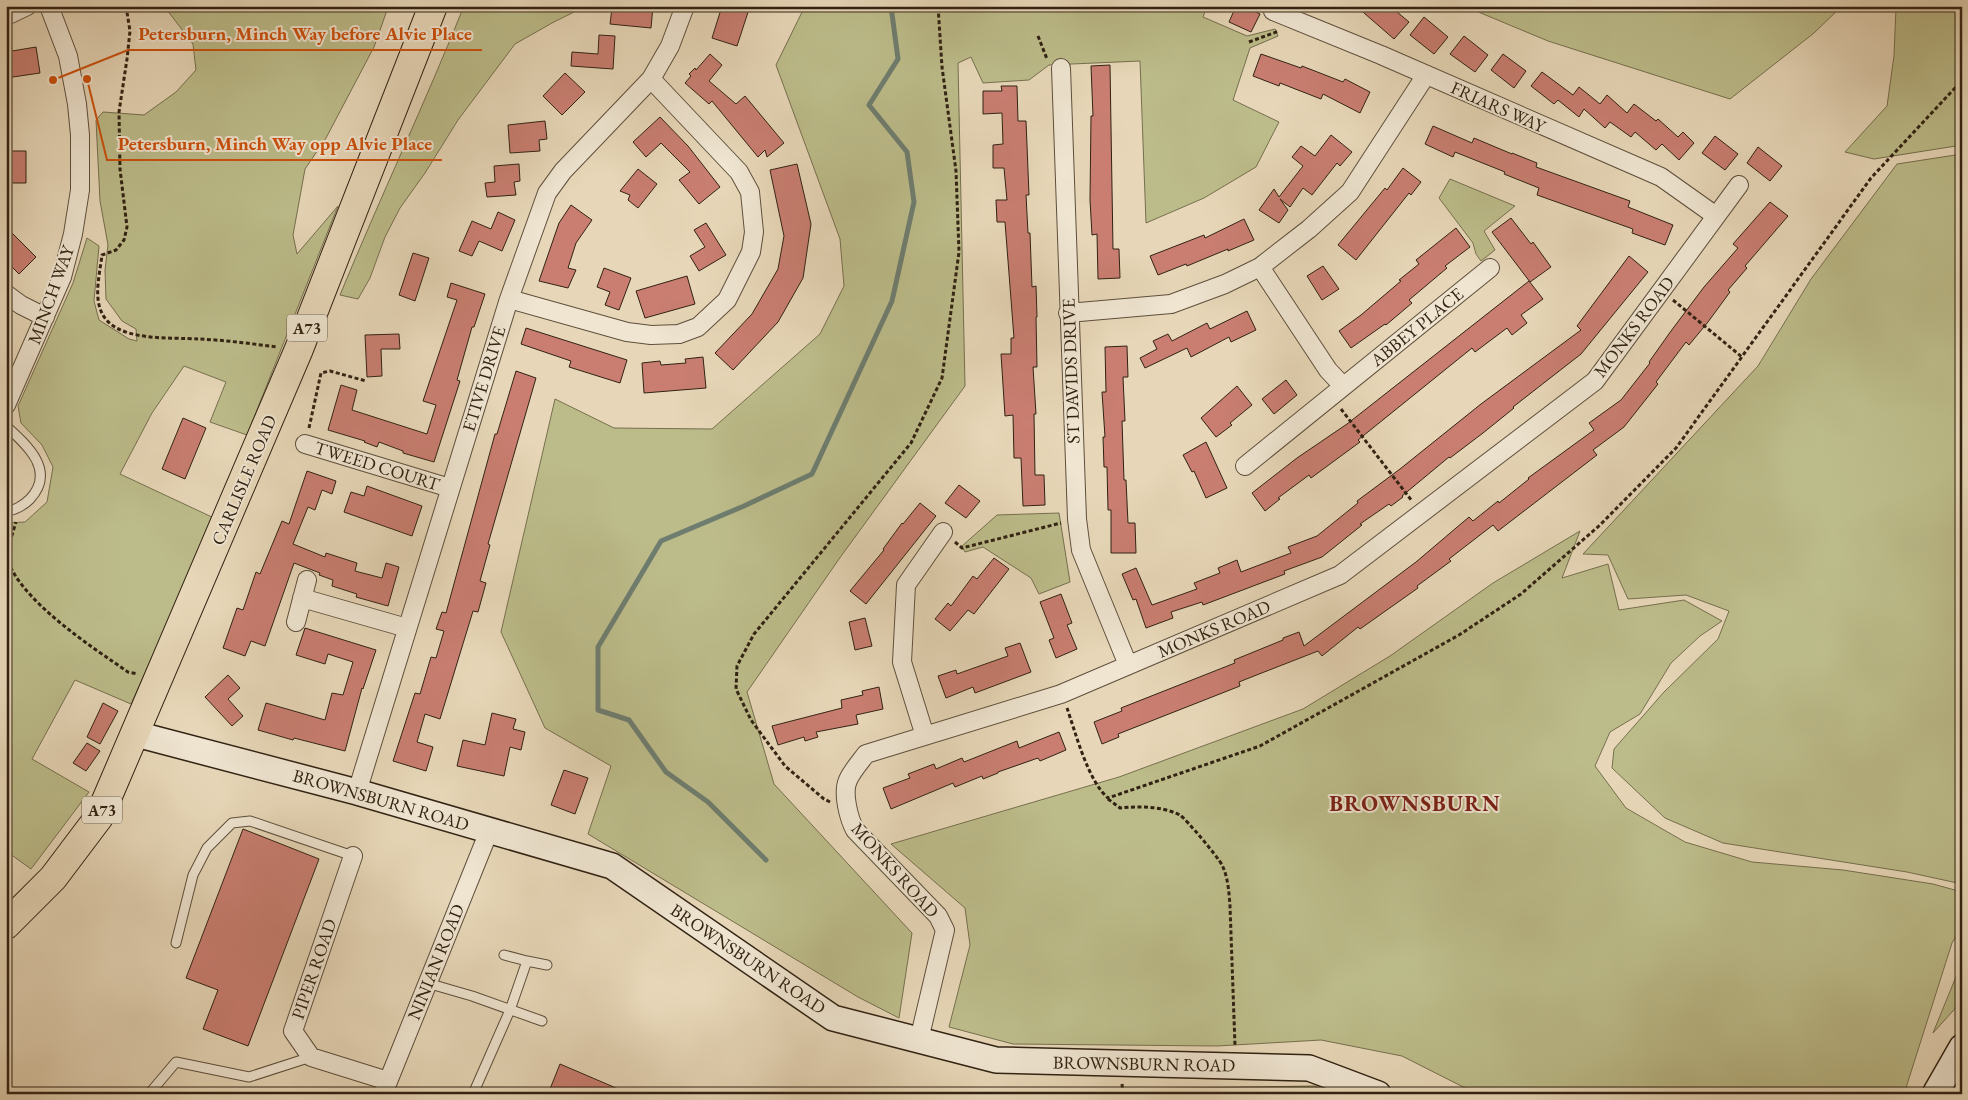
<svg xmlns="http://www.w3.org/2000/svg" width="1968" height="1100" font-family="'EB Garamond',serif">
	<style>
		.green { fill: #bcbc8a; stroke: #766f4e }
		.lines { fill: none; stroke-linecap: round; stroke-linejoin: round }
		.stream { stroke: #6e7d6f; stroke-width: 5 }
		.building { fill: #c97e71; stroke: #312213 }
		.service-casing { stroke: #5e4f3c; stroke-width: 11 }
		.minor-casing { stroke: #5e4f3c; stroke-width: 20 }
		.secondary-casing { stroke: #312213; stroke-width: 28 }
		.primary-casing { stroke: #312213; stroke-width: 30 }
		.path { stroke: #312213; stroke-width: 3; stroke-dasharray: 4 2.5; stroke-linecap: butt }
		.service { stroke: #efe5d1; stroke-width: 9 }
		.minor { stroke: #efe5d1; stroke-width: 18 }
		.secondary { stroke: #efe5d1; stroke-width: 25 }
		.primary { stroke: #e7d7b8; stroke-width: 28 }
		.labels { text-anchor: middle; stroke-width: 4; stroke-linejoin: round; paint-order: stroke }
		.shield { fill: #efe5d1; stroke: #6a5c4c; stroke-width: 1 }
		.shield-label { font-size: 16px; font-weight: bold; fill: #312213 }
		.street-label { font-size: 18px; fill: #312213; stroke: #efe5d1 }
		.district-label { font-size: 22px; font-weight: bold; letter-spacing: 1px; fill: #7a1f14; stroke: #efe5d1 }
		.leader { fill: none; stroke: #cd510d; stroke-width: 2 }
		.callout-dot { fill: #cd510d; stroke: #efe5d1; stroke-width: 2 }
		.callout-label { font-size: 19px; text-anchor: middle; font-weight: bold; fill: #cd510d; stroke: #efe5d1; stroke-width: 4; stroke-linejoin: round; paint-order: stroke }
	</style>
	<rect width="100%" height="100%" fill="#e7d7b8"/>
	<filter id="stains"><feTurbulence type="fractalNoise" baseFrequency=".004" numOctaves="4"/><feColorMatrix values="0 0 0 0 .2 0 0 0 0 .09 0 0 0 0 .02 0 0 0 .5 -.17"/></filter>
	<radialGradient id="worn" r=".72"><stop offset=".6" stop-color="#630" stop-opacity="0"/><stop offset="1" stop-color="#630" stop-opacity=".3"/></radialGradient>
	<!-- green -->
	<path class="green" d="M164,6H386V13L374,47L326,138L305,169L293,235L297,254L338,206L247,435L210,422L226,382L184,366L152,413L120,474L214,518L131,704L75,680L32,759L89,792L31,869L6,851V523L25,522L47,502L53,467L42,445L21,423L18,406L73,283L87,238L99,246L94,301L99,320L129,339L137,341L136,329L122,321L106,299L105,270L108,245L100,201L96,120L103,112L144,115L176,92L196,70L193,44Z
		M464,6H586L552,23L515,44L458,120L425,173L400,208L385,237L370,278L358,299L340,295C380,198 425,103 464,6Z
		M805,6H1207L1203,17L1247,36L1275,29L1278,36L1250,48L1233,100L1279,122L1256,167L1204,198L1146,223L1140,61L1049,65L1029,80L983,83L971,57L958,63L965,386L839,559L747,692L774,784L912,933L899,1018L858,997L588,834L611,766L545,728L501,632L555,399L614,428L712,429L820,334L844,286L840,239L776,65Z
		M1464,6H1842L1814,33L1730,99L1548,41Z
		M1902,6H1962V145L1874,159L1845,152L1887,106L1894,56L1896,8Z
		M1962,154V884L1907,872L1723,843L1665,818L1612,768L1614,749L1664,692L1718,639L1729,611L1686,595L1628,599L1608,555L1583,554L1758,366L1811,279L1897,164Z
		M1450,179L1515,206L1484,231L1495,250L1481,261L1476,254L1473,243L1439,198Z
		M1059,513L1070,582L1039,594L1031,578L983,547L965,552L962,546L997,515Z
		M1580,531L1562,578L1608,564L1619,610L1684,600L1722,621L1700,636L1671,663L1640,714L1610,732L1595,766L1626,808L1685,842L1752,862L1843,870L1933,884L1962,892V926L1952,943L1904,1094H1477L1402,1056L1321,1040L1217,1046L1013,1044L949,1027L970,945L965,908L891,844L1119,777L1303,709L1390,656L1493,583Z
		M1962,962V1001L1933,1033Z
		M1314,1086L1335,1094H1004L1120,1089Z"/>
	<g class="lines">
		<!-- stream -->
		<path class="stream" d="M766,860L708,802L666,772L629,720L598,710V647L661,541L744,506L812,474L892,301L914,202L907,152L869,105L898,59L891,6"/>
	</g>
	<!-- building -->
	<path class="building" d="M637,6H653L651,28L610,24L612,8L637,11Z
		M722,6H750L737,46L712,38Z
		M1236,6H1243L1260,14L1251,32L1229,22Z
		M1356,6H1390L1409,22L1394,39Z
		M1424,17L1448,37L1434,54L1410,35Z
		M599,35L615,36L613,69L571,66L572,52L598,54Z
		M1464,36L1488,55L1475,72L1450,54Z
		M36,47L40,73L6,78V52Z
		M710,54L722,65L709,81L736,104L745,96L784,143L767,157L765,150L758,157L712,101L709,104L685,83L691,76L689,74L695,68L696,70Z
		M1261,54L1301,68L1302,66L1343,82L1345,79L1370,92L1360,113L1323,94L1321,99L1280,83L1279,86L1253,76Z
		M1503,54L1526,71L1514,88L1491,70Z
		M1110,65L1113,249H1119L1120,278L1098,279L1097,234L1092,235L1090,200L1091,116H1093L1091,66Z
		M1542,72L1573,95L1579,87L1600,104L1607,95L1627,113L1634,104L1656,121L1658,119L1678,137L1683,132L1694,143L1679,160L1662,144L1656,150L1635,132L1631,137L1610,122L1605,128L1584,109L1579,117L1558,100L1554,104L1531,86Z
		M565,73L585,92L562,115L543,96Z
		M1001,86H1017L1018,121H1026L1029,195H1026L1028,233H1030L1032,287L1036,286L1037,317H1036L1037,367H1033L1036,414H1034L1035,475H1044L1045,505L1023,506L1021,458H1014L1013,415L1005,416L1001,354H1011V338H1014L1005,222H997L996,200H1007L1004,168H993V145L1003,144L1002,113L983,114V91H1002Z
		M660,117L688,146L720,187L699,204L679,180L690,172L661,143L646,157L633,142Z
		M545,121L547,139L539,140L540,151L510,153L508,125Z
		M1433,126L1472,143L1474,138L1512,154V153L1537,163L1536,167L1630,201L1628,207L1673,225L1665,245L1632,233L1633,229L1537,195L1539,188L1504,174L1505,172L1455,152L1453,157L1425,144Z
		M1331,135L1352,152L1340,166L1337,163L1312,195L1303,188L1290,207L1280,199L1288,210L1279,223L1259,210L1274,189L1279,197L1303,166L1292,157L1301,146L1315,156Z
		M1715,136L1738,154L1725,170L1702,153Z
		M1758,147L1782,166L1770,181L1747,163Z
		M6,151H26V183H6Z
		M519,164L520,181L514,182L516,195L487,197L485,183L495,182L494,166Z
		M797,164L811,224L803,278L778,322L733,370L715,353L752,314L778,269L784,236L770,170Z
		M1403,168L1421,182L1411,195L1409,193L1356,260L1338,245L1385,188L1387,190Z
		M638,169L657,184L638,208L628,200L630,195L620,191Z
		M1770,202L1788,216L1745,266L1747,268L1728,290L1730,292L1708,322L1689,345L1686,342L1656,382L1658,384L1624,427L1593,450L1597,455L1498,531L1493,525L1449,559L1451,561L1417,586L1418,588L1360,629L1358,627L1322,656L1318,651L1254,676L1239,682L1240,686L1118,734L1119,737L1102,744L1094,722L1122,711L1121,708L1235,663L1234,660L1283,640V638L1299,632L1304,646L1416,562L1469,517L1473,521L1498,501L1499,503L1529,479L1528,478L1594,430L1589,423L1621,400L1650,363L1649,362L1671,331L1704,287L1738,248L1733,244Z
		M571,205L592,220L576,243L568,268L576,270L568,288L539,281L559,223Z
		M498,212L515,220L502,251L479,241L472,256L459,251L472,221L491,229Z
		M1511,218L1531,244L1533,242L1551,267L1530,282L1492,232Z
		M1244,219L1254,240L1228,251V249L1187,266L1186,264L1158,275L1150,256L1204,235L1205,238Z
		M706,223L726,255L699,271L690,256L705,247L694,230Z
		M6,227L36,257L19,274L6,261Z
		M1456,228L1470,247L1445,266L1447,268L1409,300L1412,303L1386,325L1385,324L1351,348L1339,331L1361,315L1401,281L1399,280L1419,264L1416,260Z
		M413,253L429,258L415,301L399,295Z
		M1629,256L1648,272L1581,354L1513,407L1514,408L1483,433L1450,458L1449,457L1402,496L1403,497L1391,506L1389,504L1360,524L1362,525L1322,557L1284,571L1285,574L1203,605L1202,602L1171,612L1173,618L1146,628L1136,599L1133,600L1122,574L1136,568L1152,605L1197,589L1194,583L1220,573L1218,568L1237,560L1241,572L1291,553L1288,547L1317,536L1358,503L1357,501L1400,469L1481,404L1581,330L1577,326Z
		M1323,266L1339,289L1322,300L1307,276Z
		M604,268L631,278L619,310L605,305L610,292L597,287Z
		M687,276L695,304L645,318L636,291Z
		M1529,281L1543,299L1521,315L1527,323L1512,335L1507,328L1475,352L1472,348L1358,440L1360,442L1311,478L1309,475L1278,498L1280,499L1265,511L1252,493L1297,458L1347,424Z
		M451,283L485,294L474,327H472L457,380L460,381L434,462L403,453V451L379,442L377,447L364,442L365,441L328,430L341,385L357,390L352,410L427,434L436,405L423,401L457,300L447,297Z
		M1247,311L1256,330L1231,342L1229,337L1191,357L1187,348L1145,368L1140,358L1157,349L1153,341L1168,334L1172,341L1207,323L1210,329Z
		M526,328L627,360L620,383L569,367L571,361L521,344Z
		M399,334L400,349H381L382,376L367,377L365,335Z
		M1127,346L1128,377H1123L1125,421H1122L1124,480H1126L1128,523H1135L1136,553H1111V510H1108L1107,467H1104L1103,437H1105L1102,392H1106L1105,347Z
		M703,357L706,388L644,393L642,363L660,361L661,365L686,363L685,359Z
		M516,371L536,378L488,544L490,545L480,581L486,583L478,612L473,611L440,719L425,714L417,742L433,747L426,771L393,761L415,693L420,694L431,657L436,658L444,631L436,629L442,612L446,613L495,434H497Z
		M1286,380L1297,395L1274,414L1262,399Z
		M1237,386L1252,405L1230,423L1232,425L1216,437L1201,418Z
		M183,418L206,428L185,479L162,469Z
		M1206,442L1227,488L1206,498L1194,471L1192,472L1183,455Z
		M307,471L336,481L332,494L322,490L315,510L308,507L293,544L325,557L326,553L357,563L355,571L382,578L386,563L399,567L388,606L356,597L357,594L332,586L333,580L319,575L320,573L294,563L265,646L251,641L245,656L223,648L237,608L243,610L256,572L260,574L282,521L289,524Z
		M959,485L980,501L966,518L945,503Z
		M367,486L422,506L412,536L344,512L351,492L364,496Z
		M920,503L936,516L866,604L850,591L884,550L883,549L902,523L903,524Z
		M994,558L1009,569L974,614L968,610L950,631L935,619L948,603L951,606L973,576L977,579Z
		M1061,594L1072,623L1067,625L1077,649L1056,658L1049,640L1054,638L1040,602Z
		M865,618L872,646L855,650L849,622Z
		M305,628L376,650L363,689L362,688L345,751L294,738L293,740L258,730L266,703L325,720L332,693L343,695L353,662L328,654L325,664L296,655Z
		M1020,643L1031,672L975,693L973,687L946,698L938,676L956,670L957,674L1008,656L1005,648Z
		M228,675L240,688L228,699L243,716L232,726L205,697Z
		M879,687L883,709L856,715L858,724L816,732L818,737L805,741L804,737L778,745L772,726L842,708L841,700L863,695L862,691Z
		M103,703L118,711L100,744L87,737Z
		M492,713L516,719L513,729L525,732L521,750L510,747L504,776L457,766L463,740L485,745Z
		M1059,732L1066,750L1040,761L1038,758L998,772V773L983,779L982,776L955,787L953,783L891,809L883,788L910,778L908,774L934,764L936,769L962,758L964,762L1017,741L1019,748Z
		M87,743L100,751L86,771L73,763Z
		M564,770L588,778L575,814L551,805Z
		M243,829L319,859L248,1046L203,1029L218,990L186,978Z
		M560,1064L630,1094H548Z"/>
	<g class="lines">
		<defs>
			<path id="service" d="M6,426C28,446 56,471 30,499C24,505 14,511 6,511
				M176,943L193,875L207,848L232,823L250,821L353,856
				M527,961L547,965
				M427,983L472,996L542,1021
				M149,1094L176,1062L249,1077L311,1057
				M473,1094L510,1010L527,961L504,955"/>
			<path id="minor" d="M1273,11L1381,55L1661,177L1716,216
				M6,16L27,6
				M1061,68L1077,519L1081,550L1128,665
				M1260,267L1328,370L1343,386
				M6,294L21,305L45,317
				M509,299L627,332L651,335L679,334L698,327L727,300L751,252L754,232L750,192L739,172L651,79
				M1068,313L1171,304L1225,284L1260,267L1309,229L1350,192L1426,75
				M6,405L62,277L73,234L80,190V135L77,104L68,56L49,6
				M305,444L450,488
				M1245,466L1490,268
				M302,598L407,628
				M296,622L307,580
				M925,736L902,662L906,585L943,532
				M357,792L509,299L547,193L563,171L651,79L670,46L685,6
				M353,856L293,1031L311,1057L388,1081
				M919,1040L945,930L938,916L855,830C849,819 842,793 848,780C852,771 860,762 866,754L1061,694L1340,575L1595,381L1739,185
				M383,1094L489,831"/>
			<path id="secondary" d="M136,734L357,792L612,866L833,1018L996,1060L1309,1068L1378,1094
				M1935,1094L1962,1047"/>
			<path id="primary" d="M6,925L53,878L99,817L299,349L433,6"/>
		</defs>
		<!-- service casing -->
		<use href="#service" class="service-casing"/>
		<!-- minor casing -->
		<use href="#minor" class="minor-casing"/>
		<!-- secondary casing -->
		<use href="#secondary" class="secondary-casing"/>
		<!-- primary casing -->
		<use href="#primary" class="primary-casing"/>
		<!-- path -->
		<path class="path" d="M126,6L130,31L127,59L119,112L120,169L127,227L124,240L116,250L102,255C100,272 94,295 101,311C113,343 173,337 199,339C225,340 252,344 278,347
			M1038,36L1047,59
			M1249,42L1279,31
			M1673,300L1742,357
			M1341,409L1412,501
			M309,428L321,373L330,371L366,381
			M955,542L962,548L1061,523
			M6,555C17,599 92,647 128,672L138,674
			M6,555L16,522
			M1067,708C1076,734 1088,781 1108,798L1260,746L1459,635L1521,594L1600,525L1676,448L1871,178L1955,88H1962
			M1108,799L1120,808C1140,806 1161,806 1180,815C1186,819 1218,857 1222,865C1228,877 1229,892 1230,906L1235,1046
			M830,802L824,799L785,766L751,720L736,689L737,666L754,634L911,443L942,378L959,252L956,171L942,67L938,6
			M1122,1084L1123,1094"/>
		<!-- service -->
		<use href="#service" class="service"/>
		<!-- minor -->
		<use href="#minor" class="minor"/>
		<!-- secondary -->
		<use href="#secondary" class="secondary"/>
		<!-- primary -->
		<use href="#primary" class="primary"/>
	</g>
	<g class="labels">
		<!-- shield labels -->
		<g class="shield">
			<rect x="287" y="314.5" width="40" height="27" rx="4"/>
			<rect x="82" y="796.5" width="40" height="27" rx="4"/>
		</g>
		<g class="shield-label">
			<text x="307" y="334">A73</text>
			<text x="102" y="816">A73</text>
		</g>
		<!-- street labels -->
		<g class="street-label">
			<text transform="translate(1498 107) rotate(24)" y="6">FRIARS WAY</text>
			<text transform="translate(51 295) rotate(-70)" y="6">MINCH WAY</text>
			<text transform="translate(1417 327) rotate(-39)" y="6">ABBEY PLACE</text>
			<text transform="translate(1634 327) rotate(-53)" y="6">MONKS ROAD</text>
			<text transform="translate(1071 371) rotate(-92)" y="6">ST DAVIDS DRIVE</text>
			<text transform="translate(484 379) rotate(-73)" y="6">ETIVE DRIVE</text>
			<text transform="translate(377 466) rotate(17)" y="6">TWEED COURT</text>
			<text transform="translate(244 480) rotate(-67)" y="6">CARLISLE ROAD</text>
			<text transform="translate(1214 629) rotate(-23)" y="6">MONKS ROAD</text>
			<text transform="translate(381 800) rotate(16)" y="6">BROWNSBURN ROAD</text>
			<text transform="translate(895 870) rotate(48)" y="6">MONKS ROAD</text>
			<text transform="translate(748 959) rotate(34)" y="6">BROWNSBURN ROAD</text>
			<text transform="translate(436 962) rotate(-68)" y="6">NINIAN ROAD</text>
			<text transform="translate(314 969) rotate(-71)" y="6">PIPER ROAD</text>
			<text transform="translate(1144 1064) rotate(1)" y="6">BROWNSBURN ROAD</text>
		</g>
		<!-- district labels -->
		<g class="district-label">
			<text x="1415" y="811">BROWNSBURN</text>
		</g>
	</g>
	<!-- callouts -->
	<path class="leader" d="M53 80L128 50H482M87 79L107 160H442"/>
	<g class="callout-dot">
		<circle cx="53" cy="80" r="5"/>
		<circle cx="87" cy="79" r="5"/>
	</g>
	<g class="callout-label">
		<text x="305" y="40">Petersburn, Minch Way before Alvie Place</text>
		<text x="275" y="150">Petersburn, Minch Way opp Alvie Place</text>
	</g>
	<!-- margin -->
	<rect width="1968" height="1100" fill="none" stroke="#e7d7b8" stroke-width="25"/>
	<rect x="8" y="8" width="1953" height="1085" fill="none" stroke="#312213" stroke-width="2.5"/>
	<rect x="12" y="12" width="1943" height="1075" fill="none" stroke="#312213"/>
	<rect width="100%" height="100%" filter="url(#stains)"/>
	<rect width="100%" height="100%" fill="url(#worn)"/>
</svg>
